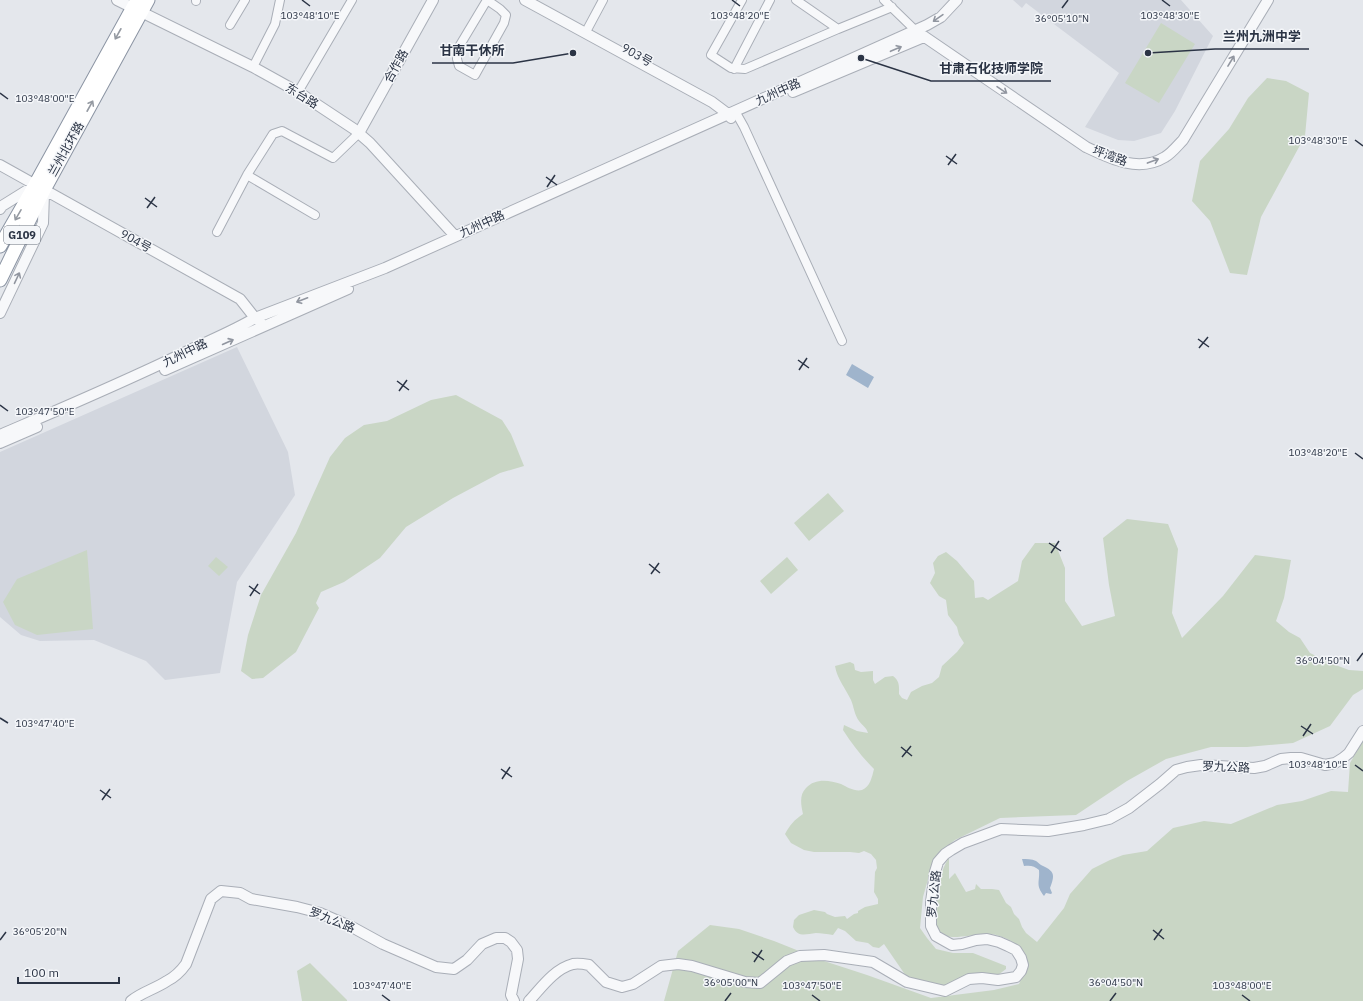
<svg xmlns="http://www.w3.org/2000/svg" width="1363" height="1001" font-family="'IBM Plex Sans','Noto Sans SC',sans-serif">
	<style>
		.built { fill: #d2d6de }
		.green { fill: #c9d6c5 }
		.water { fill: #9fb4cc }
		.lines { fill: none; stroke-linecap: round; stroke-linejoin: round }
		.minor-casing { stroke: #a9aeb7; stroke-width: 10 }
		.tertiary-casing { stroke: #a9aeb7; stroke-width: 12 }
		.trunk-casing { stroke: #8b94a3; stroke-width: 15 }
		.minor { stroke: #f7f8fa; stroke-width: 8 }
		.tertiary { stroke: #f7f8fa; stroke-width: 10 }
		.trunk { stroke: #fff; stroke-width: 13 }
		.oneway { stroke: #9196a0 }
		.oneway2 { stroke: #959aa2 }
		.ticks { fill: none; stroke: #2b3445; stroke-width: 1.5 }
		.labels { text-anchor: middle; stroke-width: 3; stroke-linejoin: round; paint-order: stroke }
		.shield { fill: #f4f6f9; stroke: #676e7b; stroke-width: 1 }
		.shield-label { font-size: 11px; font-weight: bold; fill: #2b3445 }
		.street-label { font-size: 12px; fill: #2b3445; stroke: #f4f6f9 }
		.ticks-label { font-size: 10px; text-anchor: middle; fill: #2b3445; stroke: #f4f6f9; stroke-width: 3; stroke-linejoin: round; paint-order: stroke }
		.leader { fill: none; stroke: #2b3445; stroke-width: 1.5 }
		.callout-dot { fill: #2b3445; stroke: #f4f6f9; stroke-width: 1.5 }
		.callout-label { font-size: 13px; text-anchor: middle; font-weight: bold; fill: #2b3445; stroke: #f4f6f9; stroke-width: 3; stroke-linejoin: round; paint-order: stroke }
	</style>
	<rect width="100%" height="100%" fill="#e4e7ec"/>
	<!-- built -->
	<path class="built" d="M1013,0H1181L1213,36L1175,111L1161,133L1134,141L1118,140L1085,127L1119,73L1026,3L1022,8Z
		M237,347L288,452L295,495L237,582L220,673L165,680L146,661L94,640L40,641L21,635L0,617V452Z"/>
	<!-- green -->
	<path class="green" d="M1161,23L1195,44L1159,103L1125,83Z
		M1267,78L1286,81L1309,93L1305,136L1261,217L1247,275L1230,273L1210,221L1192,201L1200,161L1229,129L1248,98Z
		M456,395L502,420L511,434L524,466L500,473L453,498L406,527L380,558L344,582L321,592L316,603L319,608L296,652L263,678L252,679L241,671L248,635L261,595L296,533L330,457L345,438L364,425L387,421L431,400Z
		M828,493L844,511L809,541L794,523Z
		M1127,519L1168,524L1178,549L1172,613L1182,638L1223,596L1255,555L1291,560L1284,598L1276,621L1289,632L1300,638L1310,653L1330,663L1349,670L1363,671V689L1353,695L1330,726L1293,743L1247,747H1211L1166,759L1127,781L1076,815L1000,818L955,840L942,850L932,865L923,897L920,928L927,938L936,949L953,953H973L1006,966V969L998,975L945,989L910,979L906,976L884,944L879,948L873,947L868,943L856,941L845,931L838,928L833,935C827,934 821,933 816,933C806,934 798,938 793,927L794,920L799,915L814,910L825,912L827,914L835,917L845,916L847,919L854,914L858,913V911L865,907L878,904V899L874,892L875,872L877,868L876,860L871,854L864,851L859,853L850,852H814L804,850L791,843L785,834C790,825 794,820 803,814C801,805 799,795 806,788C815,778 829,780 841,784C847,787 855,792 862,790C870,787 872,777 874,769C862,757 852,744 843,730L844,725L857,731L868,733C866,727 863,726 859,721C854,714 854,707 851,700C846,689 837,679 835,666L850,662L854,664L855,670L861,672L873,671V680L875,684L885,677L893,676C900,681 899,687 899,694L902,698L907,700L911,692L922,686L932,683L939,677L942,666L957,652L964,643L959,635L957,627L948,615L946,600L939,596L930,583L935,573L933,563L938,556L946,552L957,561L974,581L975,598L983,597L988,600L1018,581L1022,561L1035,543H1055L1065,568V601L1082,626L1115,616L1109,585L1103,538Z
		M87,550L93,629L37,635L15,625L3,602L17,579Z
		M216,557L228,567L219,576L208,566Z
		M787,557L798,570L771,594L760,581Z
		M1363,740V1001H664L678,951L710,925L739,929L774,941L824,961L867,975L931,998L994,990L1019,984C1022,977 1027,969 1027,961C1027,946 1000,933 987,934C956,935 930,950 937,902C939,887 940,870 949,858V879L955,873L966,892L975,889L976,884L981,889H992L999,890L1006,903L1011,907L1014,914L1019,919L1022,927L1026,933L1037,942L1064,908L1070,894L1092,869L1110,860L1123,855L1147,851L1173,828L1204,821L1231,824L1277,805L1302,801L1331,791L1348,792L1350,763Z
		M310,963L347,1000V1001H302L297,971Z"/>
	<!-- water -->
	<path class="water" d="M852,364L874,377L868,388L846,375Z
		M1022,859C1026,859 1032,859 1036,861C1038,862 1039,864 1041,865C1055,871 1055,875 1050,888L1052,893L1051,894L1046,893L1044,896C1035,884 1040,883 1039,870C1035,866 1030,865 1024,866Z"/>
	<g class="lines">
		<defs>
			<path id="minor" d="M487,0L457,50V59L459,66L475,75L504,23L506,15L500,9L487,0
				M742,0L711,55L731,68L745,69L838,29
				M796,0L838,29L892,7
				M884,0L915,30
				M196,1V0
				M230,25L245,0
				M588,28L603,0
				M253,67L275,24L280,0
				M734,69L770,0
				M298,92L352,0
				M735,111L744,127L842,341
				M247,175L315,215
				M217,232L247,175L273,134L282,131L333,158L359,133"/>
			<path id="tertiary" d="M117,0L253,67L298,92L354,129L370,143L455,236
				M525,0L712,102L728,114L731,118
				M919,33L1086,147C1111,159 1139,173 1165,157C1172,153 1178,145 1183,140L1268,0
				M793,92L924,37
				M359,133L433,0
				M0,165L240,299L255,318L260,322
				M0,209L2,206L34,186
				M0,313L43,223L44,193
				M165,370L348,289
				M0,435C65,407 129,380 192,349C213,339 235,330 255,318L385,268L927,25L941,17L957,0
				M0,443L37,427
				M131,1001C142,992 155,989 167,981C175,977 181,971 186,964L211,899L221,891L240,893L251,899L297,907L320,913L352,927L383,944L436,967L454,969L467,960L482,944L496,938H505L511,942L517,950L518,959L511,995L514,1001
				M529,1001C541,988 554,969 573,964C578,963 584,964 589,965L606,982L622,987L633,984L661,966L678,964L692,966L745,982L760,983L787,961L800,956L824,955L873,962L907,982L945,991L969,979L982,978L998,980L1016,977L1021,971L1023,965L1021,958L1016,950L1008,946L999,942L987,939L976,940L962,944L952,945L936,936L931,926V902L935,872L938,862L945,854L951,850L963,843L1001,829L1048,831L1084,825L1109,819L1129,808L1160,784L1176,770L1187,767L1201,765L1254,768L1265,766L1281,759L1291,758H1301L1325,765L1335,763L1343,758L1349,753L1363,731"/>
			<path id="trunk" d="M0,246L35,185L137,0
				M0,280L44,190L148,0"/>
		</defs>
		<!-- minor casing -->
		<use href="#minor" class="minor-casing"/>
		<!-- tertiary casing -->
		<use href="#tertiary" class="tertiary-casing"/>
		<!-- trunk casing -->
		<use href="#trunk" class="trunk-casing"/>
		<!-- minor -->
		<use href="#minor" class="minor"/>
		<!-- tertiary -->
		<use href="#tertiary" class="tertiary"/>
		<!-- trunk -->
		<use href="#trunk" class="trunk"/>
	</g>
	<!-- one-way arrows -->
	<defs><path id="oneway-shaft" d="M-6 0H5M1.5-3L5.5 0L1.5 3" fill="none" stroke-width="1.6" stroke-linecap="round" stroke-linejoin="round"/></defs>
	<g class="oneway">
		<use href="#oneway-shaft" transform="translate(938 18) rotate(145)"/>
		<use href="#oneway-shaft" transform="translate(896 49) rotate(-23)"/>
		<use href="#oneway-shaft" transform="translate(1231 61) rotate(-59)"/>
		<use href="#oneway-shaft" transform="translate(1002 90) rotate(34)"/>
		<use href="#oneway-shaft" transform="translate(1153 161) rotate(-20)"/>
		<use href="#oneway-shaft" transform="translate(17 278) rotate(-65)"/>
		<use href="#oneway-shaft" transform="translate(302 300) rotate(159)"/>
		<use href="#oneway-shaft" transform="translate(228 342) rotate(-24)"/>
	</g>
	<g class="oneway2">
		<use href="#oneway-shaft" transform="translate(118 34) rotate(119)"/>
		<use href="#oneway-shaft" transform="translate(90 106) rotate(-61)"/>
		<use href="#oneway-shaft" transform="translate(18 215) rotate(120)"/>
	</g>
	<!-- ticks -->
	<path class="ticks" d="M302,0L310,6M732,0L740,6M1162,0L1170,6M1062,8L1068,0M0,93L8,99M1355,140L1363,146M946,156L957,164M948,165L956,154M546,177L557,185M547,187L555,175M145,198L157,207M147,208L155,197M1198,339L1209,347M1199,348L1208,337M798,360L809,368M799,370L807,358M397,381L409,390M399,391L407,380M0,405L8,411M1355,453L1363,459M1049,543L1061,551M1051,553L1059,541M649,564L660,573M651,574L659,563M249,586L260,594M250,596L258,584M1357,661L1363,653M0,718L8,723M1301,726L1313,734M1303,736L1311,724M901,747L912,756M902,757L911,746M1355,765L1363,771M501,769L512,777M502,779L510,767M100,790L111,798M102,800L110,789M1153,930L1164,939M0,940L6,932M1154,940L1162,929M752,952L764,960M754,962L762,950M382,995L390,1001M812,995L820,1001M1242,995L1250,1001M725,1001L731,993M1110,1001L1116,993"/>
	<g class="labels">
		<!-- shield labels -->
		<rect class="shield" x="4" y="226" width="36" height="18" rx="3"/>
		<g class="shield-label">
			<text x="22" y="239">G109</text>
		</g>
		<!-- street labels -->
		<g class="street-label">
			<text transform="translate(637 55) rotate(30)" y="4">903号</text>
			<text transform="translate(396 66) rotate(-61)" y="4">合作路</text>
			<text transform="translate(778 92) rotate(-24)" y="4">九州中路</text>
			<text transform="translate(302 96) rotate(32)" y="4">东台路</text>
			<text transform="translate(66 149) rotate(-61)" y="4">兰州北环路</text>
			<text transform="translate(1110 156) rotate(20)" y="4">坪湾路</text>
			<text transform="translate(482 224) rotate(-24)" y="4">九州中路</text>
			<text transform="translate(136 241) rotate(29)" y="4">904号</text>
			<text transform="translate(185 353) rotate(-26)" y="4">九州中路</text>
			<text transform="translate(1226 767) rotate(2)" y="4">罗九公路</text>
			<text transform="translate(934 894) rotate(-84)" y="4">罗九公路</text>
			<text transform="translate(332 920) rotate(22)" y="4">罗九公路</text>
		</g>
	</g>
	<g class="ticks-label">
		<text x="1170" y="19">103°48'30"E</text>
		<text x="310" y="19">103°48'10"E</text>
		<text x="740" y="19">103°48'20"E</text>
		<text x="1062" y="22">36°05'10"N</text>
		<text x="45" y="102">103°48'00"E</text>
		<text x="1318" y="144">103°48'30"E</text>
		<text x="45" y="415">103°47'50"E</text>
		<text x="1318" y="456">103°48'20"E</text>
		<text x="1323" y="664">36°04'50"N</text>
		<text x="45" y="727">103°47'40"E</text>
		<text x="1318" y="768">103°48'10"E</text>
		<text x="40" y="935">36°05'20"N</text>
		<text x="731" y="986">36°05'00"N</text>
		<text x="1116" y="986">36°04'50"N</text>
		<text x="382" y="989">103°47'40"E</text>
		<text x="812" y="989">103°47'50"E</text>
		<text x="1242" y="989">103°48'00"E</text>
	</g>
	<!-- callouts -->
	<path class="leader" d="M1148 53L1215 49H1309M573 53L513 63H432M861 58L931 81H1051"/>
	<g class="callout-dot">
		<circle cx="1148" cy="53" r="4"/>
		<circle cx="573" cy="53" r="4"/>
		<circle cx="861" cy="58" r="4"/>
	</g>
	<g class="callout-label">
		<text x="1262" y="41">兰州九洲中学</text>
		<text x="472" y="55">甘南干休所</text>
		<text x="991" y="73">甘肃石化技师学院</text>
	</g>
	<!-- scale -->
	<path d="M18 977v6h101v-6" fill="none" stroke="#2b3445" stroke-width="2"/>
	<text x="24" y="977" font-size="12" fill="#2b3445" stroke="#f4f6f9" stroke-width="3" paint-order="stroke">100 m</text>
</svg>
